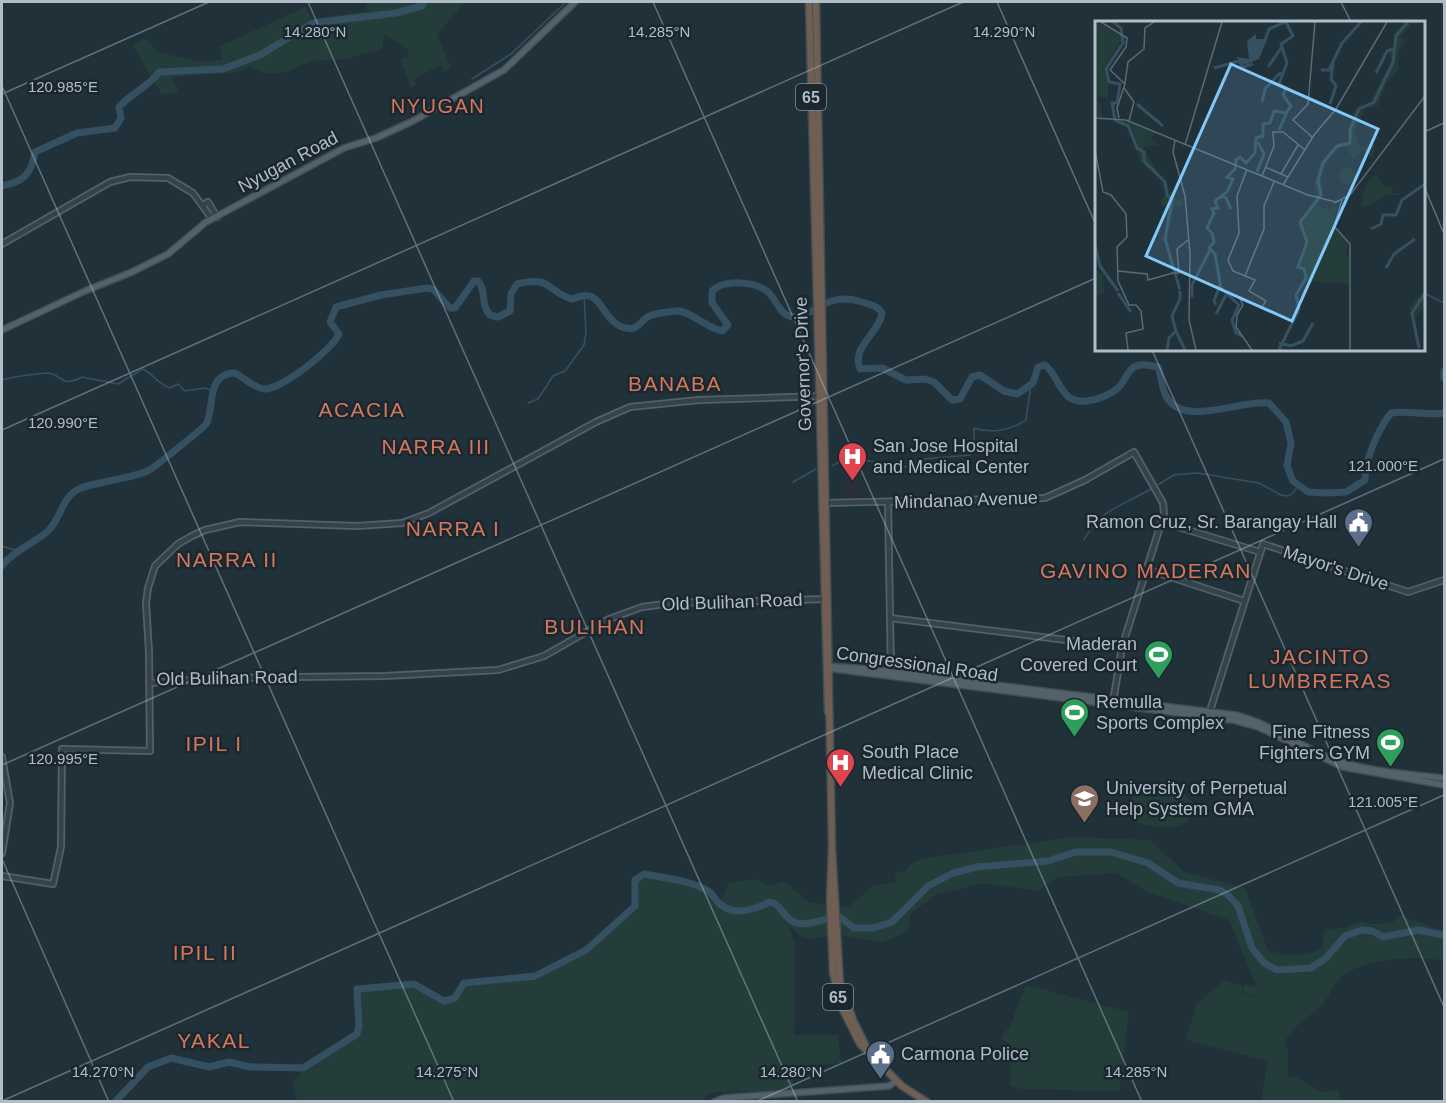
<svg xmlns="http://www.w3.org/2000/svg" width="1446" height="1103" font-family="Arial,sans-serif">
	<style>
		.medical { fill: #2d2e3b }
		.green { fill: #243d3a }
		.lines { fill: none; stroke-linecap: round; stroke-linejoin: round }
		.stream { stroke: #355161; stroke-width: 1.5 }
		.river { stroke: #355161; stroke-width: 7 }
		.minor-casing { stroke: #536068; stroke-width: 8 }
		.major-casing { stroke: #414e56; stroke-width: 8 }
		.highway-casing { stroke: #404d55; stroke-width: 9 }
		.minor { stroke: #35424a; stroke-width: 4.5 }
		.major { stroke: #53626a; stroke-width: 5 }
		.highway { stroke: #705e52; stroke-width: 6 }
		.ticks { fill: none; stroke: #b0bdc6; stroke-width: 1.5; stroke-opacity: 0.45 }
		.labels { text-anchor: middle; stroke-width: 5; stroke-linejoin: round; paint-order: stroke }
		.shield { fill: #1a272f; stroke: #839099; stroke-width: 1.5 }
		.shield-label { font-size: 16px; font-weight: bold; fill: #b0bdc6 }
		.street-label { font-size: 18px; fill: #b0bdc6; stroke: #1a272f }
		.poi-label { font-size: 18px; fill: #b0bdc6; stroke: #1a272f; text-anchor: start }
		.neighbourhood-label { font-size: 20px; letter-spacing: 1.5px; fill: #d5775c; stroke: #1a272f }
		.quarter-label { font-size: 21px; letter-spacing: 1.5px; fill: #d5775c; stroke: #1a272f }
		.inset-river { fill: none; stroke: #355161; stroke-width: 3 }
		.inset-road { fill: none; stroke: #5a6972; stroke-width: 1.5 }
		.view { fill: #82c9f9; fill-opacity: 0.15; stroke: #82c9f9; stroke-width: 3 }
		.inset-edge { fill: none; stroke: #b0bdc6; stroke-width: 3 }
		.ticks-label { font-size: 15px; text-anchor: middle; fill: #b0bdc6; stroke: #1a272f; stroke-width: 5; stroke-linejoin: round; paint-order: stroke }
	</style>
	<rect width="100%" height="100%" fill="#21313a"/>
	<!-- medical -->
	<path class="medical" d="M858,462L857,499H846V464Z"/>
	<!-- green -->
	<path class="green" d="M366,2H465L437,34L451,68L443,72L440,65L414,79L416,84L411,87L400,59L409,55L407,49L384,34L382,49L346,59L311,61L287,72L267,74L250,67C225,78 198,72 172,78L179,92L162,95L132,45L145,38L158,52L201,62L223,60L219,47L305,7L312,19L367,11Z
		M1129,791L1184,794L1192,802C1201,833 1157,828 1139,824L1129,812L1133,796H1129Z
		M1074,837L1150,840L1184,872L1245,888L1268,950C1286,957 1305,956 1322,948L1325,929L1345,928L1362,921L1370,924L1392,923L1399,915L1444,931V961C1419,954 1360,959 1340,978C1333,985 1329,997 1322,1005C1308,1019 1290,1026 1284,1045L1288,1050V1077L1298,1076L1306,1084L1323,1092L1338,1089L1340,1101H1261L1268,1061L1186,1040L1196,1005L1224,980L1243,986L1242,993L1283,1005L1243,992L1244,984L1257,987L1229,920L1147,892L1116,873L1058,877L1036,891L983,883L936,895L911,913L908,930L883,943L843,935L810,939L800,936L788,924L795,945L794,1035H838L841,1063L820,1065L818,1069L792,1071L793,1090L716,1092L705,1096L704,1102H298L293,1083L301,1073L361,1035V991L413,987L443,1004L457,999L465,985L537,977L586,951L636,907L637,881L644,876C672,882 700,884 720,906L728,883L758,879C768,887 773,887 784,881L808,902L848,907L873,886L896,882L895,873L906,871L907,867L921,859Z
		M1026,985L1129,1012L1119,1091L1021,1089L1010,1086V1044L1001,1038L1011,1024Z"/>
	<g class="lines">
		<!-- stream -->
		<path class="stream" d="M1441,2L1444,6
			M472,79L511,54L566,2
			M1424,293L1444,303
			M2,380C11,377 36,374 46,373C63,373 60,389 82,377L118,384L143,369C153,374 159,385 170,388L178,384L185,391L205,388L213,391
			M528,403L538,399L553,376L565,371L584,345L586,332L584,295
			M832,466L843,460L857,459L905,467L924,459L970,455L974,440V428C990,434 1012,430 1026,420L1031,384
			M793,482L816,469
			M1156,486L1174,475L1197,473L1259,483L1281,495L1288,496L1294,492L1298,485
			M1084,540C1100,508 1124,506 1152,488
			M2,546L21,552"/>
		<!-- river -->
		<path class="river" d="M2,186C24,181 31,175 35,152L77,133L115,128L121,118L119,107C131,93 150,86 159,72L223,69L260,55L313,23L396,13L422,6L424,2
			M1444,371V378
			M2,566C10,553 36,542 48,531C62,518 61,496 81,488C96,482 141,477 151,469C158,464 205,427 207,423C214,405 207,373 235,373C244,378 255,388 264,389C281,390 333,349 339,334L330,322L336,307L381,295L427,288L433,289L450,308H455L474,281H478C487,291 480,305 490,315L498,317L510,311L511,294L517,284C552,276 544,289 571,299C577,298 583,294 589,296C603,299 606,324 626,328C638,331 640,321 649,316C656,313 668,312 676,311C687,309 707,328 722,331L728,325L712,303V291C724,279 755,281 768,292C777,300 779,315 793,317C812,319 825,290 862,302C871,305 877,305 882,313C879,334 851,346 860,369L882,368L906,380L925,379L934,382L952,400L960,399L972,377L980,375L1004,391L1017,394L1033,383L1038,367L1045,365C1056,373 1059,391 1070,398C1084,406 1107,397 1118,388C1126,381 1127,367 1140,365C1145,364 1153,366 1158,367C1161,376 1162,386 1165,394C1181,430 1240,399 1269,403L1286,422L1291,443L1287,466L1293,481L1308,492L1327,493L1346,492L1365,480C1365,460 1378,429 1391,413C1410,410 1426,416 1444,413
			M115,1102L148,1067L171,1058L209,1067L229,1062L250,1067L303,1068L357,1034L359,1026L357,989L414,984L444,1001L455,998L464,983L535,976L586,950L635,906V880L644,874C664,878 690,880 708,891C713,894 716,901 721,905C735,916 756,909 770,902C782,905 782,915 792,921C805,929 825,917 840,917L854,928H873L892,922L928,886L953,873L977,867L1048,861L1076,852H1111L1148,863L1178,883L1220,890L1228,895L1238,906L1252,948L1264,963L1277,970L1311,968L1326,958L1345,936L1362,930L1372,931L1383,937L1418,930L1444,935"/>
		<defs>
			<path id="minor" d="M203,205L208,202L217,217
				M2,244L110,182L130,177L168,178L193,193L212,219
				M888,502L891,674
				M825,503L1045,498L1085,480L1134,452L1163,503L1164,514L1122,647L1113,702
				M1162,522L1260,552
				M1146,569L1244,601
				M890,618L1122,647
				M149,683L221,678L385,676L498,670L544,656L609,619L642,607L673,603L827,599
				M1209,714L1263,544L1408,592L1444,580
				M2,757L10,803L2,853
				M2,876L53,884L61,847L62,749L150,751L149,652L146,603L148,588L155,566L178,544L192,536L205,530L240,522L357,526L402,523L429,513L596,422L630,407L699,400L823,396"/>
			<path id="major" d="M2,330L85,291L132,272L168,254L206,222L344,148L376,138L413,121L486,80L504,70L575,2
				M827,666L869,669L1235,715C1272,724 1300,747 1335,760C1370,772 1409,774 1444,778
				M827,668L1233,720L1258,727L1343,767L1444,785
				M714,1102L724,1098L889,1086L896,1081"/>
			<path id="highway" d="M809,2L828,712
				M816,2L832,849L840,983L854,1022L868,1050
				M832,849L830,899L833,973L841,1006L860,1044L902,1086L927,1102"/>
		</defs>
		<!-- minor casing -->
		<use href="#minor" class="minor-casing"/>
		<!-- major casing -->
		<use href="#major" class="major-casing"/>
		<!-- highway casing -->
		<use href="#highway" class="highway-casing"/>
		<!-- minor -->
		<use href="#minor" class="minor"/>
		<!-- major -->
		<use href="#major" class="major"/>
		<!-- highway -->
		<use href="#highway" class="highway"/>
	</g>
	<!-- ticks -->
	<path class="ticks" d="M308,2L798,1102M653,2L1142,1102M997,2L1096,225M1341,2L1351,22M2,86L454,1102M2,94L209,2M1424,132L1444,123M1424,186L1444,234M1152,350L1444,1007M2,430L963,2M2,765L1096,278M2,859L109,1102M2,1101L1444,459M755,1102L1444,795"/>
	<!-- icons -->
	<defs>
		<symbol id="hospital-pin" viewBox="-11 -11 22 30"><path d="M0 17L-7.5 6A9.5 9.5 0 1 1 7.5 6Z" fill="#e0444e" stroke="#1a272f"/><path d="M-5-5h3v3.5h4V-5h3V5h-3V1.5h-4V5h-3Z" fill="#fff"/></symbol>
		<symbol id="civic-pin" viewBox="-11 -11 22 30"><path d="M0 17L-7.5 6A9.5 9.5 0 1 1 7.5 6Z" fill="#5c6f8a" stroke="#1a272f"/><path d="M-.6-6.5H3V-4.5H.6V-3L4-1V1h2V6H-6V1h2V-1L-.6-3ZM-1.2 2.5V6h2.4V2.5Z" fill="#fff"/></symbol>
		<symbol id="stadium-pin" viewBox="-11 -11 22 30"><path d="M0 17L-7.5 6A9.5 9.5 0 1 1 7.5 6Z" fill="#2e9e5b" stroke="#1a272f"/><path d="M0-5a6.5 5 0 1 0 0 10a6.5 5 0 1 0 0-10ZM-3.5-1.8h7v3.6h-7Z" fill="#fff"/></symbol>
		<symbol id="university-pin" viewBox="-11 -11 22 30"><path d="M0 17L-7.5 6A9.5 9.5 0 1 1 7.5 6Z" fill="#8d6e63" stroke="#1a272f"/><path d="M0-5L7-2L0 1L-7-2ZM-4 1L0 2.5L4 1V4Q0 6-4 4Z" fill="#fff"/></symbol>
	</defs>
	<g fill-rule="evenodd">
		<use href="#hospital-pin" x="836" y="440" width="33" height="45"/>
		<use href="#civic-pin" x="1342" y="506" width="33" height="45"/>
		<use href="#stadium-pin" x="1142" y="638" width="33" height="45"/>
		<use href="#stadium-pin" x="1058" y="696" width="33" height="45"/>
		<use href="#stadium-pin" x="1374" y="726" width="33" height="45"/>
		<use href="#hospital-pin" x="824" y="746" width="33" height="45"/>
		<use href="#university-pin" x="1068" y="782" width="33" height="45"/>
		<use href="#civic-pin" x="864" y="1038" width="33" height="45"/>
	</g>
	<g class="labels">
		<!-- shield labels -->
		<g class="shield">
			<rect x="796" y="84" width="30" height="26" rx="4.5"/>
			<rect x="823" y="984" width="30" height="26" rx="4.5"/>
		</g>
		<g class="shield-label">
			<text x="811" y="103">65</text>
			<text x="838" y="1003">65</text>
		</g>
		<!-- street labels -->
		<g class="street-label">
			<text transform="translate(288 162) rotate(-28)" y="6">Nyugan Road</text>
			<text transform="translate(803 364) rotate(-92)" y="6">Governor's Drive</text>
			<text transform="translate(966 500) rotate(-2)" y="6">Mindanao Avenue</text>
			<text transform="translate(1336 568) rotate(18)" y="6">Mayor's Drive</text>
			<text transform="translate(732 602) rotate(-2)" y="6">Old Bulihan Road</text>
			<text transform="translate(917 664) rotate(8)" y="6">Congressional Road</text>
			<text transform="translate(227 678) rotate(-1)" y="6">Old Bulihan Road</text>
		</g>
		<!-- poi labels -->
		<g class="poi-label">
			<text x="873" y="452">San Jose Hospital<tspan x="873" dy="21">and Medical Center</tspan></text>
			<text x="1337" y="528" text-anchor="end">Ramon Cruz, Sr. Barangay Hall</text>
			<text x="1137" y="650" text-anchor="end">Maderan<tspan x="1137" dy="21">Covered Court</tspan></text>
			<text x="1096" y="708">Remulla<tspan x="1096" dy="21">Sports Complex</tspan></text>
			<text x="1370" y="738" text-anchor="end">Fine Fitness<tspan x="1370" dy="21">Fighters GYM</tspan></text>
			<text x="862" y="758">South Place<tspan x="862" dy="21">Medical Clinic</tspan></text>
			<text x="1106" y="794">University of Perpetual<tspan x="1106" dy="21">Help System GMA</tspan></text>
			<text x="901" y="1060">Carmona Police</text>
		</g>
		<!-- neighbourhood labels -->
		<g class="neighbourhood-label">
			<text x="438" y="113">NYUGAN</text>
		</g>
		<!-- quarter labels -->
		<g class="quarter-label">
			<text x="675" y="391">BANABA</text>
			<text x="362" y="417">ACACIA</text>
			<text x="436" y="454">NARRA III</text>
			<text x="453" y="536">NARRA I</text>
			<text x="227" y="567">NARRA II</text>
			<text x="1146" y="578">GAVINO MADERAN</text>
			<text x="595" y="634">BULIHAN</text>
			<text x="1320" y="664">JACINTO<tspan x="1320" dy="24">LUMBRERAS</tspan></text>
			<text x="214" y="751">IPIL I</text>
			<text x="205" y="960">IPIL II</text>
			<text x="214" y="1048">YAKAL</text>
		</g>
	</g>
	<!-- overview -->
	<g transform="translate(1095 21)">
		<rect width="330" height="330" fill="#21313a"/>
		<path d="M0,1L25,13L26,20L8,48L14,63L13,76H3L8,96H0ZM309,1H324L321,5L318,2L306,15L310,21L303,31V49L291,63L282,86L270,87L259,111L265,126L280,123L278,137L267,129L259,139L253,130L256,126H246L233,138L226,156L228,173L222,184L235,190L238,185L242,186L238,203L254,222L250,234L254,235L255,263L212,260L210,248L204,245L212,221L205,201L221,176L219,163L225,142L242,122L253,121L255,103L261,96L256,94L265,83L277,82V76L297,40L292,29L301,26L298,13ZM28,99L61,112L56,118L65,125L47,126L81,178L87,179V185L79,186L73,219L65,220L72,209L70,194L74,187L66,183L67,176L71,175L69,167H65L68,161L46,142L33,105L21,101ZM244 155a8 8 0 1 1 16 0a8 8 0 1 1-16 0ZM281,154L289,166L296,164L298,172L305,173V174H292L270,186L265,185L273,160ZM0,249L8,253L9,272L2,275L0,282ZM330,268V285L322,295L316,294L314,287Z" fill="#243d3a"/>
		<path d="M161,13V18H172L164,38L149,44L141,36L154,38L152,20Z" fill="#355161"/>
		<path class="inset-river" d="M18,1L26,7L28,22L11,48L14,61L25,63L22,82H17L20,99L33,105L42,127L49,131V140L70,161L72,174L77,179L70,218L85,269M169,22L174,8L190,1M173,46L187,26M119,47L144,40L148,46L158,43M226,49H234L247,22L266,1M281,52L292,30L298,28M167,81L170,68L186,51M42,83L68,105M235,83L241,65L236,58L238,41M184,109L192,91M162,151L169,133L163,121M125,174L131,177L136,188M276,208L286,203L288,194H301L307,179L330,163M0,224L5,245L23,270M291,247L299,233L320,218M23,272L36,291M97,276V264L115,229M121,284L119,280L125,264M121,293L132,272M81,310L77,295L85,278V270M147,315L141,312L137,299L144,284L126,267L120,233L114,227L119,221L117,212L112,207L119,192L117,188L123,187L120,180L132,171L138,158L132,156L140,148L141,139L145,136L151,142L160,132L161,117L168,115V103L175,102L179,90L191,92L196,85L188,74L191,67L184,63L192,42L186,23L198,15L191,1M184,322L196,325L208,320L218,302M324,327L317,292L330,272M72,329L74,317L81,310L90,329M184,329L204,288L201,274L211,257L209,248L203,246L212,221L205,201L226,174L223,160L228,142L242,125L255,122V109L264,88L279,81L298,41L301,15L313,1"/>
		<path class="inset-road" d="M6,1L32,17L31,26L15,49L30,63L22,87L24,97M30,62L33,41L49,28L50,7L59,1M29,67L39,81L34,100M0,97L31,99L213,174L241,181M217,116L198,99L213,83L220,1M80,119L78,131L90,175L95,233L94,299L101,329M90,124L127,1M0,129L8,171L16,174L31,193L32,216L22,226L23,260L34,284H41L46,290L48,308L31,312L33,329M170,146L193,156M152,148L142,175L144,212L133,239L138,250L160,259L154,270L171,280L167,286L145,278L148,284L142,294L141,306L157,329M186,153L203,124M167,155L179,125L178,111H188L210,129M188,164L219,114L241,88L292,1M247,179L239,205L255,223V329M239,182L255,174L330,75M23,250L52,253L53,259L78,252M76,252H84L82,228L93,219M150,255L169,208V185L179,161"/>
		<path class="view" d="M136,43L283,108L197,300L51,235Z"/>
		<rect width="330" height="330" class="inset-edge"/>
	</g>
	<g class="ticks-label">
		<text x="315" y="37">14.280°N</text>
		<text x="659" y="37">14.285°N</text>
		<text x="1004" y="37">14.290°N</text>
		<text x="63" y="92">120.985°E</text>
		<text x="63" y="428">120.990°E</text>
		<text x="1383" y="471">121.000°E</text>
		<text x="63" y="764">120.995°E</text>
		<text x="1383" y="807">121.005°E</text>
		<text x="103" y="1077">14.270°N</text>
		<text x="447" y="1077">14.275°N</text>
		<text x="791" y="1077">14.280°N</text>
		<text x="1136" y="1077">14.285°N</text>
	</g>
	<!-- border -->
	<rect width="1446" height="1103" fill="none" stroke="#b0bdc6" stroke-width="6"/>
</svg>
